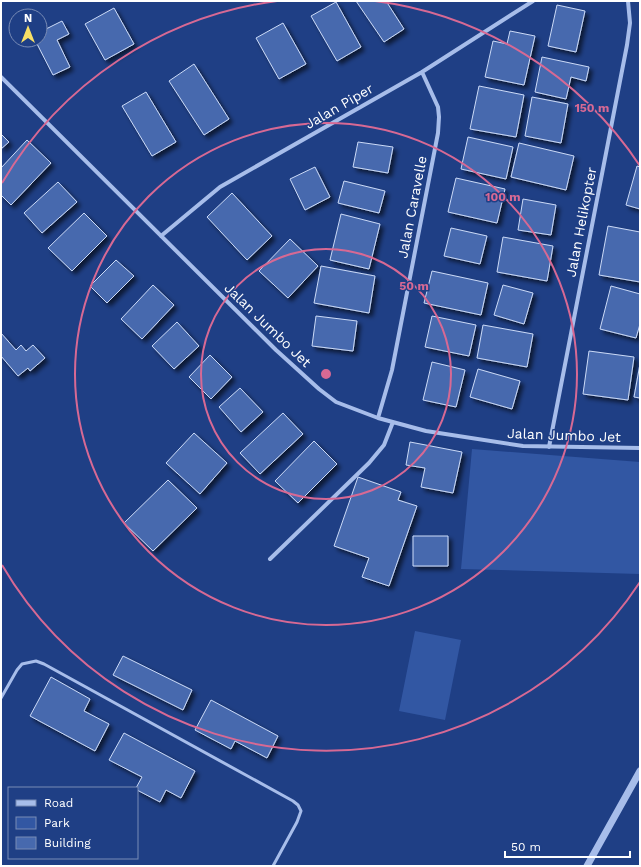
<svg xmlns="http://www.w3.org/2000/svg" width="641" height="867" font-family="'Work Sans',sans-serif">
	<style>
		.green { fill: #3257a3 }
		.building { fill: #4769ae; stroke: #cbdaf7; filter: url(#shadow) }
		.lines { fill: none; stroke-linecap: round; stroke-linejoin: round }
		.service { stroke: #a7bdea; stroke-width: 3 }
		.minor { stroke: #a7bdea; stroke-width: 4 }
		.tertiary { stroke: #a7bdea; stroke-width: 7 }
		.ring { fill: none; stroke: #d76994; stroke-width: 2 }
		.labels { text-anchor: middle; stroke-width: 3; stroke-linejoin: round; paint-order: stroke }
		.street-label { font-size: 14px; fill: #fff; stroke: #1f3f85 }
		.centre { fill: #d76994; stroke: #1f3f85; stroke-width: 2 }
		.ring-label { font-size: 12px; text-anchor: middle; font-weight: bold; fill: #d76994; stroke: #1f3f85; stroke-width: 3; stroke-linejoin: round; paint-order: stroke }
	</style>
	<defs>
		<filter id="shadow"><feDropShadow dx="3.5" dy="3.5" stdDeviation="2" flood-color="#0009"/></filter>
	</defs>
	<rect width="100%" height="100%" fill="#1f3f85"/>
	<!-- green -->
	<path class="green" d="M472,449L640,462V574L461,569Z
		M415,631L461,640L445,720L399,711Z"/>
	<!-- building -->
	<path class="building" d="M356,1H386L404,29L384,42Z
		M336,2L361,47L337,61L311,16Z
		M557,5L585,11L576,52L548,46Z
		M114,8L134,44L105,60L85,24Z
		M62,21L69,34L57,40L70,67L53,75L35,40H40V32Z
		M283,23L306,64L279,79L256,38Z
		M510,31L535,36L524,85L485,77L493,41L507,44Z
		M542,57L589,67L586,81L571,77L566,99L535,92Z
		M194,64L229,119L204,135L169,81Z
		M479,86L524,95L516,137L470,129Z
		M146,92L176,142L152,156L122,106Z
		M532,97L568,104L561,143L525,136Z
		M1,134L9,142L1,149Z
		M468,137L513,147L506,179L461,169Z
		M27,140L51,163L11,205L1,195V168Z
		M358,142L393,147L388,173L353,167Z
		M519,143L574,156L566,190L511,177Z
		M637,166L640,167V209L626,205Z
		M315,167L330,197L305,210L290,179Z
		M456,178L505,189L497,223L448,212Z
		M344,181L385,191L379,213L338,203Z
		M58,182L77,202L42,233L24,213Z
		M232,193L272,236L247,260L207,217Z
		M523,199L556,205L551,235L518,230Z
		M84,213L107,236L72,271L48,248Z
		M341,214L380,224L369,269L330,260Z
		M608,226L640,232V282L599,275Z
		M451,228L487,236L480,264L444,256Z
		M503,237L553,246L547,281L497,272Z
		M290,239L318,266L288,298L259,271Z
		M116,260L134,276L107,303L90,286Z
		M321,266L375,276L369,313L314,303Z
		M432,271L488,283L481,315L424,303Z
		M153,285L174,305L142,339L121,319Z
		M503,285L533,293L524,324L494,315Z
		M611,286L640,294V324L636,338L600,329Z
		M316,316L357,321L353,351L312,346Z
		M432,316L476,325L469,356L425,347Z
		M177,322L199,346L174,369L152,346Z
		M483,325L533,334L527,367L477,358Z
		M1,333L16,350L21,345L26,351L33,345L45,358L30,371L28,368L18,376L1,356Z
		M589,351L634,357L628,400L583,394Z
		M210,355L232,377L211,399L189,377Z
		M432,362L465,370L456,407L423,400Z
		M640,364V398L634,397Z
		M478,369L520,381L512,409L470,397Z
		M240,388L263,412L241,432L219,407Z
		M283,413L303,434L260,474L240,453Z
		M194,433L227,463L200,494L166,463Z
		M314,441L337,464L298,503L275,481Z
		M410,442L462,452L453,493L421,487L425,468L406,465Z
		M358,477L401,492L398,500L417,506L389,586L362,577L369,558L334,546Z
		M168,480L197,508L153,551L124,523Z
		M413,536H448V566H413Z
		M123,656L192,690L183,710L113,675Z
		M51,677L90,699L84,711L109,724L95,751L30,716Z
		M211,700L278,736L267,758L235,741L231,749L195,730Z
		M124,733L195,771L181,798L166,790L160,802L137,790V788H136L142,777L109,760Z"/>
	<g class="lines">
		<!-- service -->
		<path class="service" d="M1,698L17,670L22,664L36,661L44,664L293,801L298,805L301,811L297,822L273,866"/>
		<!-- minor -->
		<path class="minor" d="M1,77L276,350L319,389L336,402L378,418L426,431L523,446L640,448
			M161,236L220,187L422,72L533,1
			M378,418L392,370L438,133L439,117L438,107L422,72
			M549,447L627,45L630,23L628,1
			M270,559L369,463L384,445L393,422"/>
		<!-- tertiary -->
		<path class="tertiary" d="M587,866L640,771"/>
	</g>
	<!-- distance rings -->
	<g class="ring">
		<circle cx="326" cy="374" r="125"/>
		<circle cx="326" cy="374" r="251"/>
		<path d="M640 582A376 376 0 0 1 2 565M2 183A376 376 0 0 1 277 1M375 1A376 376 0 0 1 640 166"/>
	</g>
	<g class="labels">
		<!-- street labels -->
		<g class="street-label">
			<text transform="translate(339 106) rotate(-30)" y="5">Jalan Piper</text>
			<text transform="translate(412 207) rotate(-79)" y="5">Jalan Caravelle</text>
			<text transform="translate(581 222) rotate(-79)" y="5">Jalan Helikopter</text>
			<text transform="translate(268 325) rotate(44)" y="5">Jalan Jumbo Jet</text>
			<text transform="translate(564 435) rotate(2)" y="5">Jalan Jumbo Jet</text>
		</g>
	</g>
	<circle cx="326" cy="374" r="6" class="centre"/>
	<g class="ring-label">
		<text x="592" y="112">150 m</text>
		<text x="503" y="201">100 m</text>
		<text x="414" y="290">50 m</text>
	</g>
	<!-- border -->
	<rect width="641" height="867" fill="none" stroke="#ffffff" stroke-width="4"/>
	<!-- legend -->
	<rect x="8" y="787" width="130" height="72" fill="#1f3f85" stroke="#798cb6"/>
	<rect x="16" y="800" width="20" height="6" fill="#a7bdea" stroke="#798cb6"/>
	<text x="44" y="807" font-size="12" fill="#ffffff">Road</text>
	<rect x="16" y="817" width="20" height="12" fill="#3257a3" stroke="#798cb6"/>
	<text x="44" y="827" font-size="12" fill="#ffffff">Park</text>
	<rect x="16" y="837" width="20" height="12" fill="#4769ae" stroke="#798cb6"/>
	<text x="44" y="847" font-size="12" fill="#ffffff">Building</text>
	<!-- north arrow -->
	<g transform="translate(28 28)"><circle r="19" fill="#1f3f85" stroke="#798cb6"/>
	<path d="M0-3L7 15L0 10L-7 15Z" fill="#f8e066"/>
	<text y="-6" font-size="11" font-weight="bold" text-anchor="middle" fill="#ffffff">N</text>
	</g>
	<!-- scale -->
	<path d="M505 851v6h125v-6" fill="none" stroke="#ffffff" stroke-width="2"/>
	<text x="511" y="851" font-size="12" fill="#ffffff" stroke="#1f3f85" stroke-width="3" paint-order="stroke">50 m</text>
</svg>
